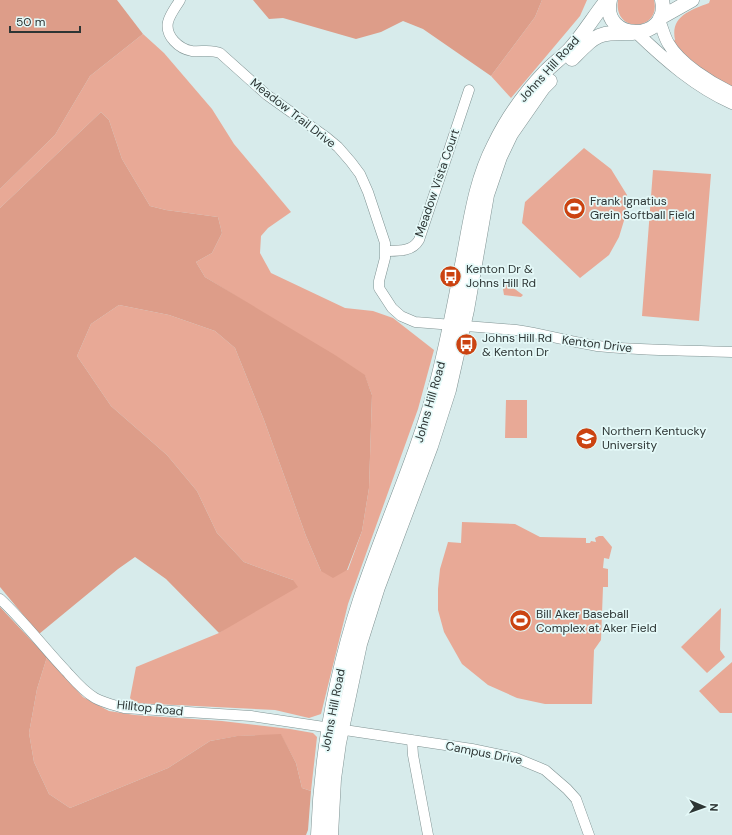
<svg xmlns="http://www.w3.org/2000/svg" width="732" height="835" font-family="'DM Sans',sans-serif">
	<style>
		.green { fill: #e8a996 }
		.forest { fill: #dd9d89 }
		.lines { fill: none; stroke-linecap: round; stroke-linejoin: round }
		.minor-casing { stroke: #809393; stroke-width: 11 }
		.tertiary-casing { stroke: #809393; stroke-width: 13 }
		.secondary-casing { stroke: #809393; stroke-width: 15 }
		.minor { stroke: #fff; stroke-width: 10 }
		.tertiary { stroke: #fff; stroke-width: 12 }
		.secondary { stroke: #fff; stroke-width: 14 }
		.labels { text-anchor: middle; stroke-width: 3.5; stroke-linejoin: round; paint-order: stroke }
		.street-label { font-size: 12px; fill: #2d3534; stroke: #e4f9f8 }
		.poi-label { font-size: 12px; fill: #2d3534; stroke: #e4f9f8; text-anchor: start }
	</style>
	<rect width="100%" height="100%" fill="#d7ebeb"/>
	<!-- green -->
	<path class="green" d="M542,0H587L580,16L511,98L491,76L535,17Z
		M618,0H654C662,31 613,35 618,0Z
		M710,0H732V89L699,70L672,42L675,40C670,16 691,10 709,3Z
		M143,34L164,53L212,109L234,144L291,212L268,228L261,236L260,253L271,273L345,308L373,311L393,318L434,350L418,409L348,604L321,714L309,718L275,710L134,703L130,698L136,667L219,633L293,580L244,562L217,533L197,491L167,455L111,406L77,356L91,324L119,305L169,315L215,331L235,348L264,420L306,536L321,571L348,570L362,531L369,488L372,395L365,376L205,277L196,262L212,253L222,233L218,217L166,210L150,206L122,159L109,120L101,112L0,208V189L55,135L90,76Z
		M584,148L611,169L627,195L626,214L619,237L609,255L580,278L522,223L525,202Z
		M653,170L711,174L699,321L642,316Z
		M506,284H508L523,295L521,297L504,295L503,289Z
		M506,400H527V438H505Z
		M462,522L515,524L540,537L586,538V543H590L591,541L596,542L595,538L599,536H603L612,547L609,559L604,558L603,568L608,569V587H603L601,640L594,650L592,704H545L517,698L488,685L462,664L444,632L438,610V589L440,569L448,542L461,543Z
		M721,608L720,650L725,657L707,673L681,647Z
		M47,657L83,697L109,711L135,715L222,721L290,729L313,733L317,737L311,791L302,788L296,763L281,735L238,736L210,741L168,768L70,808L49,794L34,762L29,733L37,689Z
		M732,662V713H720L699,691Z"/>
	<!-- forest -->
	<path class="forest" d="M0,0H117L143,34L90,76L55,135L0,189Z
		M253,0H542L535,17L491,76L423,29L403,21L381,32L356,39L283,18L269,19Z
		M101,112L109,120L122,159L150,206L166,210L218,217L222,233L212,253L196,262L205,277L335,355L365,375L372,395L369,488L362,531L347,570L333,578L321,571L306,536L264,420L235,348L215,331L169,315L119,305L91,324L77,356L111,406L167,455L197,491L217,533L244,562L293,580L298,587L219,633L166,579L135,557L118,569L39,634L0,587V208Z
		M0,607L47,657L37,689L29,733L34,762L49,794L70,808L168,768L210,741L237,736L281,734L296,763L302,788L311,791L308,830L306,835H0Z"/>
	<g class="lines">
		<defs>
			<path id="minor" d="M180,0C176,7 170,14 168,22C165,36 179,49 192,51C201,52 211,49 220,53L267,95L326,137L338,147L351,162L360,174L368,192L385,243V258L379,281V288L392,308L401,316L415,322L516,330C544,334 570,342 597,346C642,351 687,350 732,352
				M385,251C398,251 412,252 419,240L469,90
				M0,599C24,621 44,648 66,671C75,681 83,691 95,698C104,703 114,705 124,708L251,716L472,749L516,758L545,770L567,789L576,799L589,835
				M412,740L413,755L428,835"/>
			<path id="tertiary" d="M659,20C662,27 664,36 668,43C680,64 711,83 732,93
				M637,33C665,60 696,87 732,103"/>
			<path id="secondary" d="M610,0C600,42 671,43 662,0
				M660,18L692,0
				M572,59C597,34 597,32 633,33
				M318,835C321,755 335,676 360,600C384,527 417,457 437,382C448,340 456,297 464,254C471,217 476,180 494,145C507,118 524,94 545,72C553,64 561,58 569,50C583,35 594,16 607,0
				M331,835L334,779L339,743L360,644L378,587L431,446L449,390L467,310L487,195L500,157L511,134L543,88L550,81"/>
		</defs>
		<!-- minor casing -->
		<use href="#minor" class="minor-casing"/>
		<!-- tertiary casing -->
		<use href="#tertiary" class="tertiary-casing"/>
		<!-- secondary casing -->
		<use href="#secondary" class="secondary-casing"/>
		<!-- minor -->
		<use href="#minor" class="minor"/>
		<!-- tertiary -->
		<use href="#tertiary" class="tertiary"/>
		<!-- secondary -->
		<use href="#secondary" class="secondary"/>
	</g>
	<!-- icons -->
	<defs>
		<symbol id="stadium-disc" viewBox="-11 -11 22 22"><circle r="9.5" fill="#cb4311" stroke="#e4f9f8"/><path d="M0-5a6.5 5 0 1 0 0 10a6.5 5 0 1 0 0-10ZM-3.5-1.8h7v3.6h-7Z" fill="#fff"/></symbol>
		<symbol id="bus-disc" viewBox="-11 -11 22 22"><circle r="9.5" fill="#cb4311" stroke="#e4f9f8"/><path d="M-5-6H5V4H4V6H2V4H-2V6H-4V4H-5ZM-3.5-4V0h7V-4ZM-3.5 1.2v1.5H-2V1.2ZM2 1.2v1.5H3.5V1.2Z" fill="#fff"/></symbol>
		<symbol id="university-disc" viewBox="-11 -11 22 22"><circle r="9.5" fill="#cb4311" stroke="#e4f9f8"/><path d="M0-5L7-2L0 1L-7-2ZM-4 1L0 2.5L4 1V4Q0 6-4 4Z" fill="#fff"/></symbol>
	</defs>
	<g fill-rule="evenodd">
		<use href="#stadium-disc" x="562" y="196" width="25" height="25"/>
		<use href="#bus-disc" x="438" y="264" width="25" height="25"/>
		<use href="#bus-disc" x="454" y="332" width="25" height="25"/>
		<use href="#university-disc" x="574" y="426" width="25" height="25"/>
		<use href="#stadium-disc" x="508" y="608" width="25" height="25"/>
	</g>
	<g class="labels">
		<!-- street labels -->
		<g class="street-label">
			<text transform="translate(549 69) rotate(-48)" y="4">Johns Hill Road</text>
			<text transform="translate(293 113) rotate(38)" y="4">Meadow Trail Drive</text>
			<text transform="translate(437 183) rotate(-71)" y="4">Meadow Vista Court</text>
			<text transform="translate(597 344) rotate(7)" y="4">Kenton Drive</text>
			<text transform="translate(430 402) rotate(-74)" y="4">Johns Hill Road</text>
			<text transform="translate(150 708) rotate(6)" y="4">Hilltop Road</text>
			<text transform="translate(333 710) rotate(-79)" y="4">Johns Hill Road</text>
			<text transform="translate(484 753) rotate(11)" y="4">Campus Drive</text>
		</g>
		<!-- poi labels -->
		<g class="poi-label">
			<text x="590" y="205">Frank Ignatius<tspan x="590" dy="14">Grein Softball Field</tspan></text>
			<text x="466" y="273">Kenton Dr &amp;<tspan x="466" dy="14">Johns Hill Rd</tspan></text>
			<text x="482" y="342">Johns Hill Rd<tspan x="482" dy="14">&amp; Kenton Dr</tspan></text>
			<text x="602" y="435">Northern Kentucky<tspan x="602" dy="14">University</tspan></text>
			<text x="536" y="618">Bill Aker Baseball<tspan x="536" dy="14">Complex at Aker Field</tspan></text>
		</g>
	</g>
	<!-- north arrow -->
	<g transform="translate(704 807) rotate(92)" stroke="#e4f9f8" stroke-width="3" paint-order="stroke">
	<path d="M0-3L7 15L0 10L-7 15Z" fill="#2d3534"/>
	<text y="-6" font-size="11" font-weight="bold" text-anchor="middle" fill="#2d3534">N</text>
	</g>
	<!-- scale -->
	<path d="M10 26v6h70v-6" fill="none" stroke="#2d3534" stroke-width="2"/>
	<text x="16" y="26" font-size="12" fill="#2d3534" stroke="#e4f9f8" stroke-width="3" paint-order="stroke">50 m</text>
</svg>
